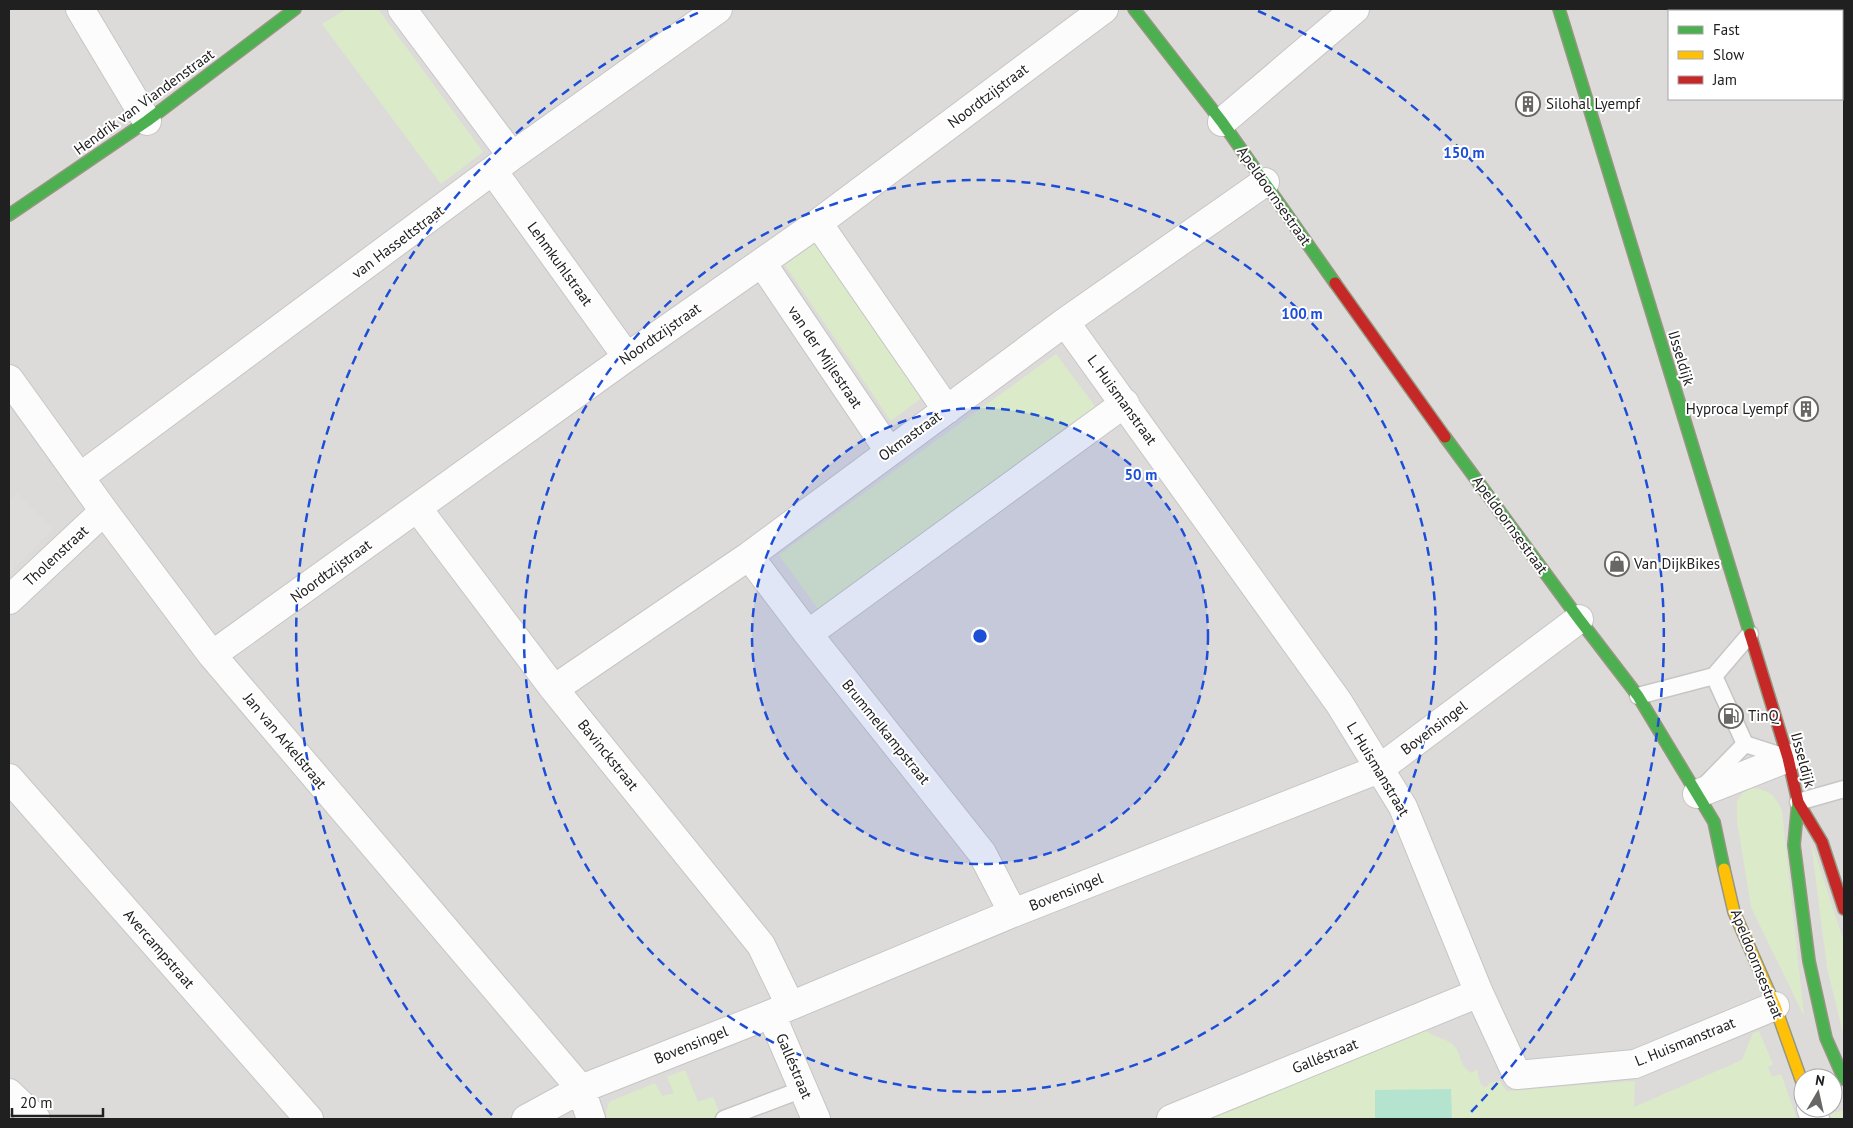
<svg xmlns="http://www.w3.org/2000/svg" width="1853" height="1128" font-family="'PT Sans',sans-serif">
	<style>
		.residential { fill: #dddbda; fill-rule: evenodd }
		.grass { fill: #dbeac8 }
		.pitch { fill: #b4e4cf }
		.parking { fill: #dedddc }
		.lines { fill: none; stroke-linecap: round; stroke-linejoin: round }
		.lane-casing { stroke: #c7c6c4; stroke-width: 19 }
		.street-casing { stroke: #c7c6c4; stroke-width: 30 }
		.fast-casing { stroke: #969780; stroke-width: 14 }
		.slow-casing { stroke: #969780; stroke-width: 14 }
		.jam-casing { stroke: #969780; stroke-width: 14 }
		.lane { stroke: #fcfcfc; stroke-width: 16 }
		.street { stroke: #fcfcfc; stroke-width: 28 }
		.fast { stroke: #4caf50; stroke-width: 11 }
		.slow { stroke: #ffc107; stroke-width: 11 }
		.jam { stroke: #c62828; stroke-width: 11 }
		.ring { fill: none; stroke: #1d4ed8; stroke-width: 2.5; stroke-dasharray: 9 6 }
		.labels { text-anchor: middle; stroke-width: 4; stroke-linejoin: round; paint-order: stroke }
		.street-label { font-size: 15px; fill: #202020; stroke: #fff }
		.poi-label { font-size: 15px; fill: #202020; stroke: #fff; text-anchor: start }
		.centre { fill: #1d4ed8; stroke: #fff; stroke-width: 2.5 }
		.ring-label { font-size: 15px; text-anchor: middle; font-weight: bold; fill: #1d4ed8; stroke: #fff; stroke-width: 4; stroke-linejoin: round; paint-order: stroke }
	</style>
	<rect width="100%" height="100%" fill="#eeece8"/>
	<!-- residential -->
	<path class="residential" d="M9,9H1844V1119H9ZM1669,11H1842V99H1669ZM1803,1078H1833V1108H1803Z"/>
	<!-- grass -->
	<path class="grass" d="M346,9H378L483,152L441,184L322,24Z
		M815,244L923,397L891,421L785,265Z
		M1056,354L1097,409L819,610L779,555Z
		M1752,788C1771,791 1774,794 1782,811L1804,1016L1751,907L1737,820V801L1744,792Z
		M1811,841L1844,942V1037L1827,968Z
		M1422,1026C1433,1040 1446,1036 1455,1047C1462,1056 1458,1064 1471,1073L1477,1069L1480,1083L1484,1087L1488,1086L1489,1083L1500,1081L1505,1089L1509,1091L1635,1081L1634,1107L1742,1060L1753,1033L1759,1031L1773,1064L1768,1067L1772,1077L1781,1074L1797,1119H1195Z
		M685,1070L698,1102L713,1097L722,1119H607L606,1112L609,1102L655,1083L662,1096L674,1093L667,1077Z
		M1844,1110V1119H1832L1830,1114Z"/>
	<!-- pitch -->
	<path class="pitch" d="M1451,1089L1452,1119H1375V1090Z"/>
	<!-- parking -->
	<path class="parking" d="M18,493L53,529L9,573V502Z"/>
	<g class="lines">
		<defs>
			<path id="lane" d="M1750,634L1714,676L1745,744L1788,758
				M1638,696L1714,676
				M1705,785L1745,744
				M1798,802L1844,789
				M724,1119L803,1089"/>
			<path id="street" d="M80,9L147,121
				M402,9L512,156
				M1222,122L1355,9
				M493,171L627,357
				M818,223L947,410
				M762,263L889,451
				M1065,322L1339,703L1403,807L1479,993L1517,1075L1635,1064L1775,1006
				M9,379L104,511L212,655L581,1089L591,1119
				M80,477L512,156L718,9
				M418,509L554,689L761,945L790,1005
				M749,556L808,634L982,853L1013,913
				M9,600L104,511
				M808,634L1125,403
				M212,655L627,357L818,223L1104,9
				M554,689L749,556L1065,322L1265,182
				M9,778L309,1119
				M1697,794L1788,758
				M771,1014L816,1119
				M9,1093L36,1119
				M1811,1108L1815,1119
				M526,1119L581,1089L771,1014L1013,913L1379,769L1579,619
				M1171,1119L1479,993"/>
			<path id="fast" d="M1134,9L1222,122L1335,283
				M1559,9L1750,634
				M9,215L147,121L295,9
				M1445,437L1579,619L1638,696L1714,822L1724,869
				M1798,802L1794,845L1809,961L1826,1038L1844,1079"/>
			<path id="slow" d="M1724,869L1734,912L1775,1006L1803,1085"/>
			<path id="jam" d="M1335,283L1445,437
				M1750,634L1788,758L1798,802L1822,842L1844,909"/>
		</defs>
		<!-- lane casing -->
		<use href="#lane" class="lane-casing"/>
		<!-- street casing -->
		<use href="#street" class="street-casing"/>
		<!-- fast casing -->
		<use href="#fast" class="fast-casing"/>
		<!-- slow casing -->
		<use href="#slow" class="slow-casing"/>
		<!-- jam casing -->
		<use href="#jam" class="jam-casing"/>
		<!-- lane -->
		<use href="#lane" class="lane"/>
		<!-- street -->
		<use href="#street" class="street"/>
		<!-- fast -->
		<use href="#fast" class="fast"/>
		<!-- slow -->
		<use href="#slow" class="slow"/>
		<!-- jam -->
		<use href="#jam" class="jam"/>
	</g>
	<!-- distance rings -->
	<circle cx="980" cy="636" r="228" fill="#1d4ed8" fill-opacity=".12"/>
	<g class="ring">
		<circle cx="980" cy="636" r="228"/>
		<circle cx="980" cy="636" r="456"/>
		<path d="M492 1115A684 684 0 0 1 702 11M1258 11A684 684 0 0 1 1468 1115"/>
	</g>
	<!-- icons -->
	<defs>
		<symbol id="building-ring" viewBox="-11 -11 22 22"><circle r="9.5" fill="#fff" stroke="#686766" stroke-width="1.5"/><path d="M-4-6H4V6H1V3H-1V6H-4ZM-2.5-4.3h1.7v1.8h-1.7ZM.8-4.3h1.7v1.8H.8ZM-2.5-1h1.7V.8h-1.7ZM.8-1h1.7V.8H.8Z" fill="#686766"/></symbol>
		<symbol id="shop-ring" viewBox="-11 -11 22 22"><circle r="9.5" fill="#fff" stroke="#686766" stroke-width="1.5"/><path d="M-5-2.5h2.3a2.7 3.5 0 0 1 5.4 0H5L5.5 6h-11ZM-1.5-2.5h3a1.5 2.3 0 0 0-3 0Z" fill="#686766"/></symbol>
		<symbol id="fuel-ring" viewBox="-11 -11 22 22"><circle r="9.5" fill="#fff" stroke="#686766" stroke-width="1.5"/><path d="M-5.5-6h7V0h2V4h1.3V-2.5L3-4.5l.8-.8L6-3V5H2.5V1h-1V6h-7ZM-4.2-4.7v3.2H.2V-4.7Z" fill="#686766"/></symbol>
	</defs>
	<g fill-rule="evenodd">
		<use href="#building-ring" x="1514" y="90" width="28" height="28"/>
		<use href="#building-ring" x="1792" y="395" width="28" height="28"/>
		<use href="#shop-ring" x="1603" y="550" width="28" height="28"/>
		<use href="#fuel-ring" x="1717" y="702" width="28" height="28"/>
	</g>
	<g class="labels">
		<!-- street labels -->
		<g class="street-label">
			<text transform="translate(988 96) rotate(-37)" y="5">Noordtzijstraat</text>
			<text transform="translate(144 102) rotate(-36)" y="5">Hendrik van Viandenstraat</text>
			<text transform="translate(1274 196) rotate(55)" y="5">Apeldoornsestraat</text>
			<text transform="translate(398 242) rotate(-37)" y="5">van Hasseltstraat</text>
			<text transform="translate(560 264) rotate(54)" y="5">Lehmkuhlstraat</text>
			<text transform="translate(660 334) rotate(-35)" y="5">Noordtzijstraat</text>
			<text transform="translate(825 357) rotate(56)" y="5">van der Mijlestraat</text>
			<text transform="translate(1681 358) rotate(73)" y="5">IJsseldijk</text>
			<text transform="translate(1122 400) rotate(54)" y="5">L. Huismanstraat</text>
			<text transform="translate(910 436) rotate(-36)" y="5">Okmastraat</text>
			<text transform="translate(1510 525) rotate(54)" y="5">Apeldoornsestraat</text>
			<text transform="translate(56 556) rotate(-43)" y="5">Tholenstraat</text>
			<text transform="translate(331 571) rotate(-36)" y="5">Noordtzijstraat</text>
			<text transform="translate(1434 728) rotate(-37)" y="5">Bovensingel</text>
			<text transform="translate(886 732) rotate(51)" y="5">Brummelkampstraat</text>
			<text transform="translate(285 741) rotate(50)" y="5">Jan van Arkelstraat</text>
			<text transform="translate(608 755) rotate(51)" y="5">Bavinckstraat</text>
			<text transform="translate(1803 760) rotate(75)" y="5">IJsseldijk</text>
			<text transform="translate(1378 769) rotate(59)" y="5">L. Huismanstraat</text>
			<text transform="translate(1066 892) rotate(-22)" y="5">Bovensingel</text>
			<text transform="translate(159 949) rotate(49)" y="5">Avercampstraat</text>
			<text transform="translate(1757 964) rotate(68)" y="5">Apeldoornsestraat</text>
			<text transform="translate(1685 1042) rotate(-22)" y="5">L. Huismanstraat</text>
			<text transform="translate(691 1045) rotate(-22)" y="5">Bovensingel</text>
			<text transform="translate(1325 1056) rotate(-22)" y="5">Galléstraat</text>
			<text transform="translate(794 1066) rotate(67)" y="5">Galléstraat</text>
		</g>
		<!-- poi labels -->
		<g class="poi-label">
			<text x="1546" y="109">Silohal Lyempf</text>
			<text x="1788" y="414" text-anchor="end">Hyproca Lyempf</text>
			<text x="1634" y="569">Van DijkBikes</text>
			<text x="1748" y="721">TinQ</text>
		</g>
	</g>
	<circle cx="980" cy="636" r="8" class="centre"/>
	<g class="ring-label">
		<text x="1464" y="158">150 m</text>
		<text x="1302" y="319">100 m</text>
		<text x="1141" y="480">50 m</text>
	</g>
	<!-- border -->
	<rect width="1853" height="1128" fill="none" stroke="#202020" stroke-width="20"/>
	<!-- legend -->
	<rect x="1668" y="10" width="175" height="90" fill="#ffffff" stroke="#a6a6a6"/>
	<rect x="1678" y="26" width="25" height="8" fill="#4caf50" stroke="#a6a6a6"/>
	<text x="1713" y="35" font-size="15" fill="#202020">Fast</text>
	<rect x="1678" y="51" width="25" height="8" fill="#ffc107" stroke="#a6a6a6"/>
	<text x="1713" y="60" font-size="15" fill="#202020">Slow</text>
	<rect x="1678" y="76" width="25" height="8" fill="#c62828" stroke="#a6a6a6"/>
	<text x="1713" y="85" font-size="15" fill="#202020">Jam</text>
	<!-- north arrow -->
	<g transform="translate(1818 1093) rotate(9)"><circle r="24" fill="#ffffff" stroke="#a6a6a6"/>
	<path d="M0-4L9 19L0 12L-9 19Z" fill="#686766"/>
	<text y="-8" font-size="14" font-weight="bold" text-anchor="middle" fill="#202020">N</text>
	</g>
	<!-- scale -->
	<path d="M12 1108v8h91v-8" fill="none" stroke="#202020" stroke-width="2.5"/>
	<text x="20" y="1108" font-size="15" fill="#202020" stroke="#ffffff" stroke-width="4" paint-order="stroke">20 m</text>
</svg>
